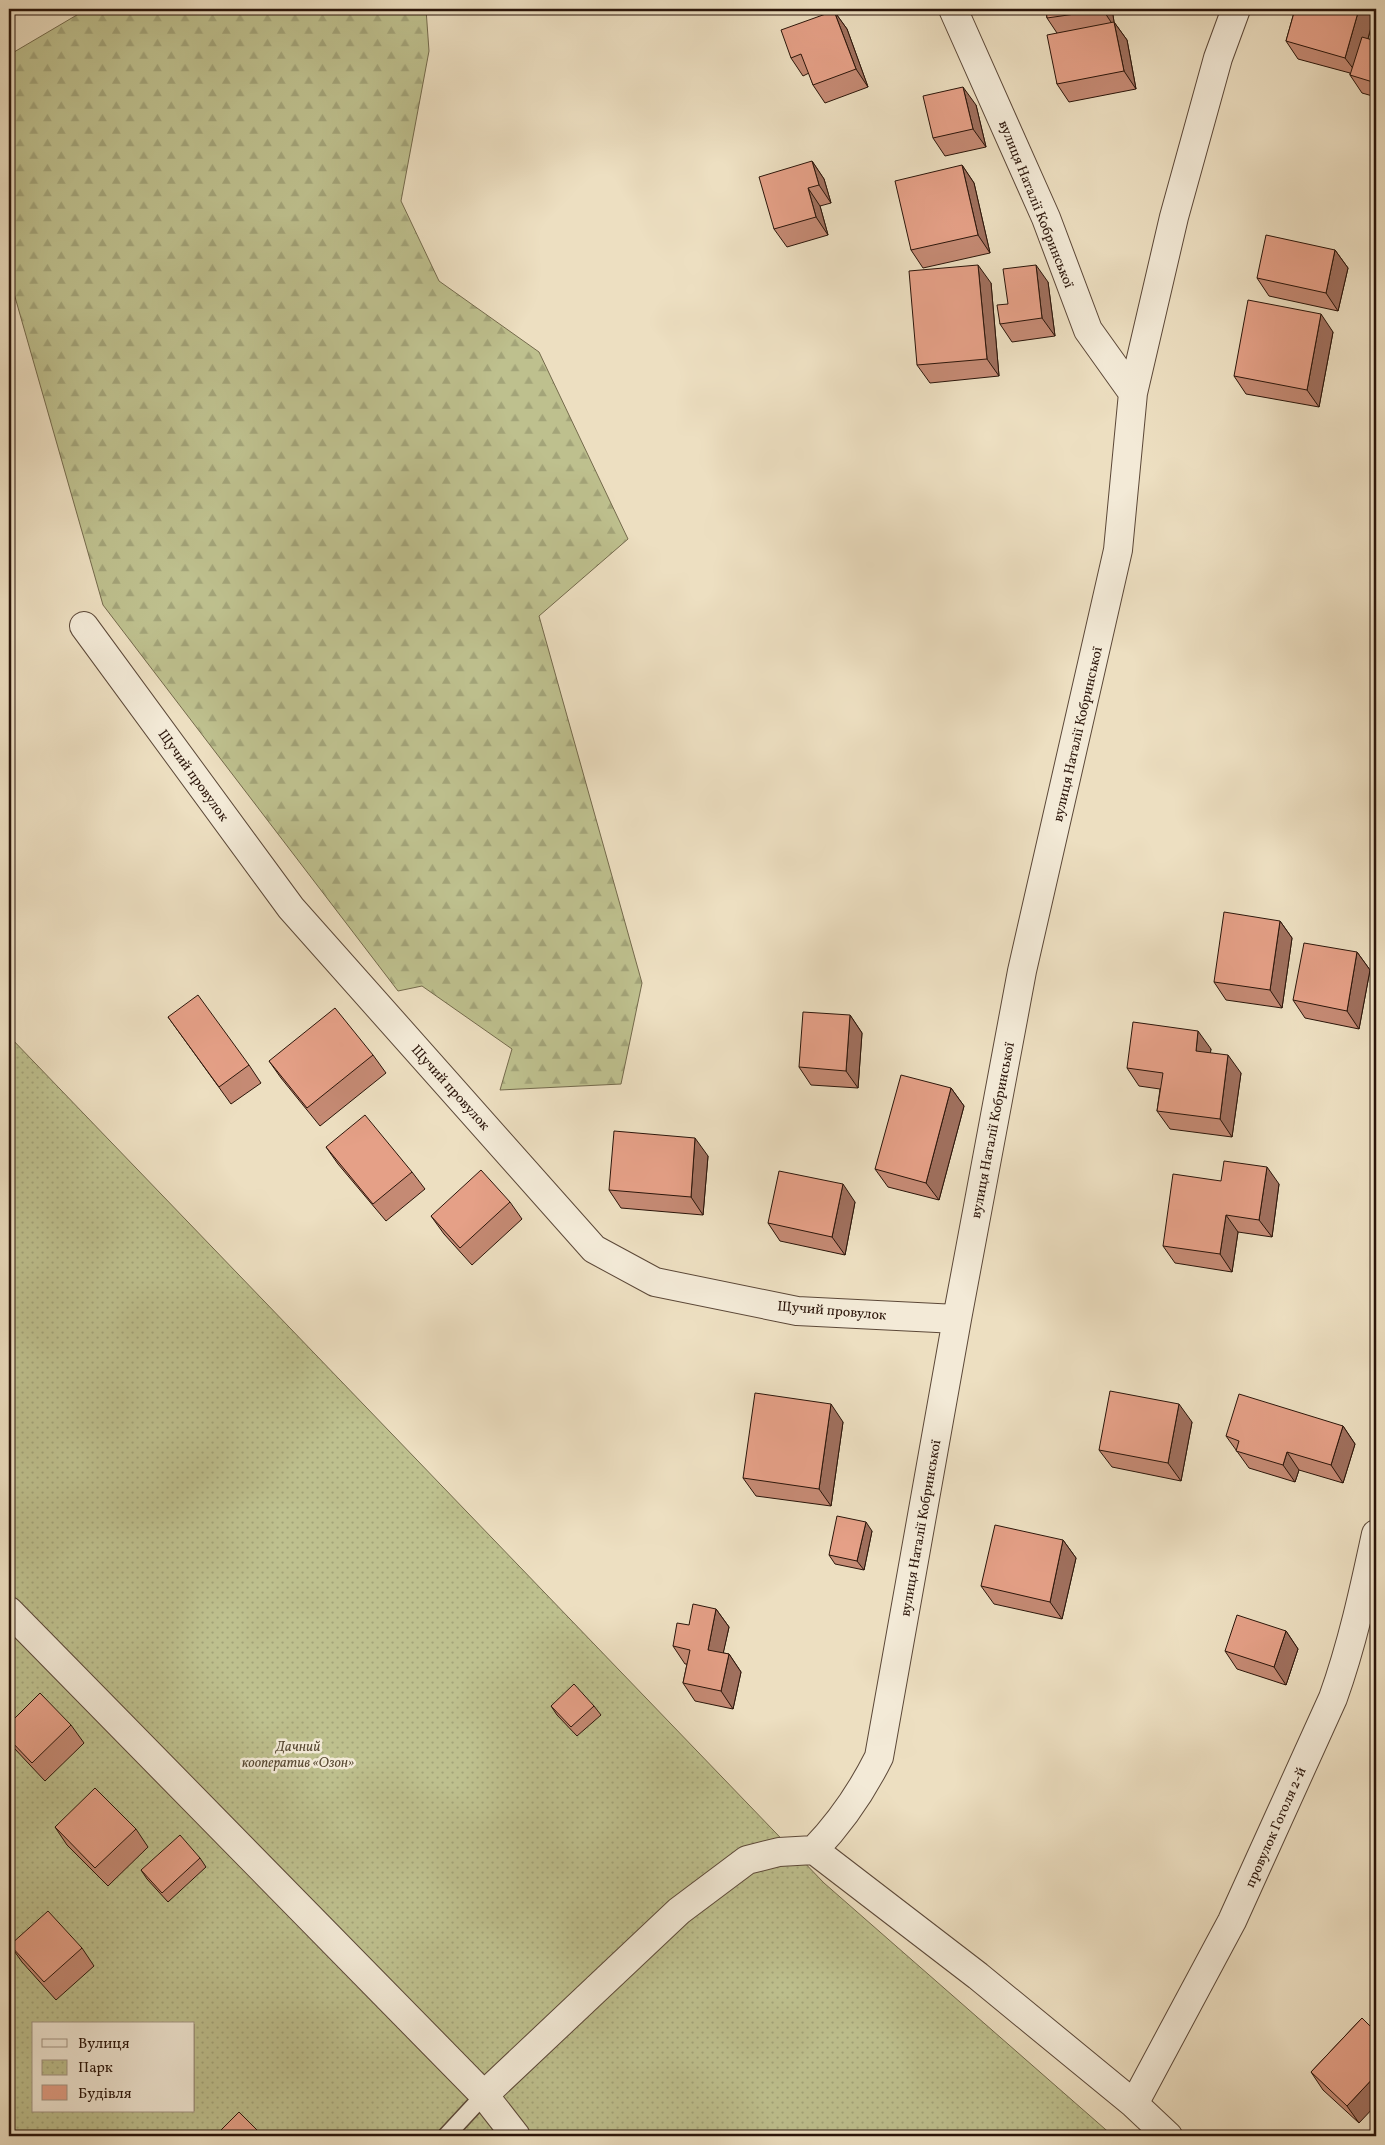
<svg xmlns="http://www.w3.org/2000/svg" width="1385" height="2145" font-family="Vollkorn,serif">
	<style>
		.forest { fill: url(#forest-firs); stroke: #746a4c }
		.park { fill: url(#park-dots); stroke: #746a4c; fill-rule: evenodd }
		.lines { fill: none; stroke-linecap: round; stroke-linejoin: round }
		.lane-casing { stroke: #5c4838; stroke-width: 19 }
		.street-casing { stroke: #5c4838; stroke-width: 30 }
		.lane { stroke: #f3ead7; stroke-width: 16 }
		.street { stroke: #f3ead7; stroke-width: 28 }
		.wall { fill: #c58a74; stroke: #2b150a }
		.shaded-wall { fill: #a0705e; stroke: #2b150a }
		.building { fill: #e5a087; stroke: #2b150a }
		.labels { text-anchor: middle; stroke-width: 5; stroke-linejoin: round; paint-order: stroke }
		.street-label { font-size: 14px; fill: #2b150a; stroke: #f3ead7 }
		.park-label { font-size: 14px; font-style: italic; fill: #574832; stroke: #f3ead7 }
	</style>
	<defs>
		<pattern id="forest-firs" width="22" height="20" patternUnits="userSpaceOnUse" patternTransform="scale(1.25)"><rect width="22" height="20" fill="#bec08e"/><path d="M5 1l3.5 6h-7zM16 11l3.5 6h-7z" fill="#a3a479"/></pattern>
		<pattern id="park-dots" width="8" height="8" patternUnits="userSpaceOnUse" patternTransform="scale(1.25)"><rect width="8" height="8" fill="#bec08e"/><path d="M2 2h.1M6 6h.1" fill="none" stroke="#a3a479" stroke-width="1.8" stroke-linecap="round"/></pattern>
	</defs>
	<rect width="100%" height="100%" fill="#eddfc1"/>
	<filter id="stains"><feTurbulence type="fractalNoise" baseFrequency=".004" numOctaves="4"/><feColorMatrix values="0 0 0 0 .2 0 0 0 0 .09 0 0 0 0 .02 0 0 0 .5 -.17"/></filter>
	<radialGradient id="worn" r=".72"><stop offset=".6" stop-color="#630" stop-opacity="0"/><stop offset="1" stop-color="#630" stop-opacity=".3"/></radialGradient>
	<!-- forest -->
	<path class="forest" d="M87,9H426L429,51L401,201L439,281L539,352L628,539L539,616L642,983L621,1084L500,1090L512,1049L422,986L398,991L103,605L9,276V55Z"/>
	<!-- park -->
	<path class="park" d="M9,1036L824,1883L1113,2136H9ZM34,2024H194V2111H34Z"/>
	<g class="lines">
		<defs>
			<path id="lane" d="M446,2136L484,2095"/>
			<path id="street" d="M953,9L1046,218L1088,330L1133,393
				M84,626L291,908L594,1249L655,1282L797,1311L957,1319
				M9,1611L484,2095L516,2136
				M814,1850C842,1821 861,1793 879,1757L957,1319L1022,971L1118,550L1133,393L1174,217L1218,58L1236,9
				M484,2095L679,1911L747,1860L779,1852L814,1850L978,1976L1134,2104L1168,2136
				M1134,2104L1232,1921L1333,1698C1352,1645 1364,1590 1376,1534"/>
		</defs>
		<!-- lane casing -->
		<use href="#lane" class="lane-casing"/>
		<!-- street casing -->
		<use href="#street" class="street-casing"/>
		<!-- lane -->
		<use href="#lane" class="lane"/>
		<!-- street -->
		<use href="#street" class="street"/>
	</g>
	<!-- wall -->
	<path class="wall" d="M1046,9H1112L1114,22L1127,40L1136,89L1069,102L1057,84V33L1047,18Z
		M1295,9H1376L1368,39L1376,41V97L1362,93L1350,75V73L1298,59L1286,41Z
		M834,11L847,29L868,87L825,103L813,85L809,73L803,76L791,58Z
		M976,105L986,147L945,156L933,138Z
		M812,161L824,179L831,203L820,206L828,235L787,247L774,229Z
		M962,165L974,183L990,253L923,268L911,250Z
		M1335,250L1348,268L1338,311L1269,296L1257,278Z
		M1048,282L1055,336L1012,342L1000,324L1008,304Z
		M991,283L999,376L930,383L917,365Z
		M1333,332L1319,407L1246,394L1234,376Z
		M1280,921L1292,938L1282,1008L1226,1000L1214,982Z
		M1357,952L1370,970L1359,1029L1305,1018L1293,1000Z
		M850,1015L862,1033L858,1088L811,1085L799,1067Z
		M168,1017L249,1065L261,1083L231,1104Z
		M1211,1049L1210,1053L1241,1073L1232,1137L1170,1129L1157,1111L1160,1089L1139,1086L1127,1068Z
		M373,1055L386,1073L320,1126L281,1078L269,1061Z
		M951,1088L964,1106L939,1200L888,1187L875,1169Z
		M326,1147L412,1172L425,1189L386,1221L338,1164Z
		M708,1156L703,1215L621,1208L609,1190Z
		M1221,1181L1279,1184L1272,1237L1238,1232L1232,1272L1175,1263L1163,1246Z
		M510,1202L522,1219L472,1265L444,1234L431,1216Z
		M855,1202L845,1255L780,1241L768,1223Z
		M843,1422L831,1506L756,1496L743,1478Z
		M1192,1422L1181,1481L1112,1467L1099,1450Z
		M1343,1426L1355,1444L1343,1483L1299,1470L1295,1482L1249,1468L1226,1436Z
		M872,1531L864,1570L835,1564L829,1555Z
		M1063,1540L1076,1558L1062,1619L994,1604L981,1586Z
		M716,1609L729,1627L723,1653L729,1654L741,1672L733,1709L695,1701L683,1683L687,1664H685L673,1646L689,1625Z
		M1286,1631L1298,1649L1286,1685L1237,1669L1225,1651Z
		M551,1706H594L601,1715L577,1736L557,1715Z
		M9,1724L71,1725L84,1743L45,1781L14,1748L9,1741Z
		M55,1827L136,1829L148,1847L108,1886L67,1845Z
		M200,1858L206,1867L168,1902L147,1879L141,1870Z
		M10,1945L82,1948L94,1966L56,2000L22,1962Z
		M1362,2018L1359,2123L1323,2090L1311,2072Z"/>
	<!-- shaded-wall -->
	<path class="shaded-wall" d="M1103,9H1112L1115,28L1103,10Z
		M1359,9H1376L1358,75L1345,58Z
		M834,11L847,29L868,87L856,69Z
		M1114,22L1127,40L1136,89L1124,71Z
		M963,87L976,105L986,147L973,129Z
		M812,161L824,179L831,203L819,185Z
		M962,165L974,183L990,253L978,235Z
		M808,188L820,206L828,235L816,217Z
		M1335,250L1348,268L1338,311L1326,293Z
		M978,265L991,283L999,376L987,359Z
		M1036,265L1048,282L1055,336L1042,318Z
		M1321,314L1333,332L1319,407L1307,390Z
		M1280,921L1292,938L1282,1008L1270,990Z
		M1357,952L1370,970L1359,1029L1347,1011Z
		M850,1015L862,1033L858,1088L846,1071Z
		M1198,1031L1211,1049L1208,1069L1196,1051Z
		M1228,1055L1241,1073L1232,1137L1220,1119Z
		M951,1088L964,1106L939,1200L926,1183Z
		M695,1138L708,1156L703,1215L691,1197Z
		M1267,1167L1279,1184L1272,1237L1259,1220Z
		M843,1184L855,1202L845,1255L832,1237Z
		M1226,1215L1238,1232L1232,1272L1220,1254Z
		M831,1404L843,1422L831,1506L819,1489Z
		M1179,1404L1192,1422L1181,1481L1168,1463Z
		M1343,1426L1355,1444L1343,1483L1331,1465Z
		M1287,1452L1299,1470L1295,1482L1283,1465Z
		M866,1522L872,1531L864,1570L857,1561Z
		M1063,1540L1076,1558L1062,1619L1050,1602Z
		M716,1609L729,1627L720,1668L708,1650Z
		M1286,1631L1298,1649L1286,1685L1274,1667Z
		M729,1654L741,1672L733,1709L721,1691Z
		M1376,2075V2105L1359,2123L1347,2106Z"/>
	<!-- building -->
	<path class="building" d="M1046,9H1103V10L1047,18Z
		M1295,9H1359L1345,58L1286,41Z
		M834,11L856,69L813,85L801,54L791,58L781,30Z
		M1114,22L1124,71L1057,84L1047,35Z
		M1362,37L1376,41V83L1350,75Z
		M963,87L973,129L933,138L923,96Z
		M812,161L819,185L808,188L816,217L774,229L759,177Z
		M962,165L978,235L911,250L895,181Z
		M1266,235L1335,250L1326,293L1257,278Z
		M978,265L987,359L917,365L909,271Z
		M1036,265L1042,318L1000,324L997,305L1008,304L1003,269Z
		M1248,300L1321,314L1307,390L1234,376Z
		M1224,912L1280,921L1270,990L1214,982Z
		M1304,943L1357,952L1347,1011L1293,1000Z
		M198,995L249,1065L219,1087L168,1017Z
		M335,1008L373,1055L307,1108L269,1061Z
		M803,1012L850,1015L846,1071L799,1067Z
		M1133,1022L1198,1031L1196,1051L1228,1055L1220,1119L1157,1111L1163,1073L1127,1068Z
		M901,1075L951,1088L926,1183L875,1169Z
		M365,1115L412,1172L373,1204L326,1147Z
		M614,1131L695,1138L691,1197L609,1190Z
		M1224,1161L1267,1167L1259,1220L1226,1215L1220,1254L1163,1246L1173,1174L1221,1181Z
		M481,1170L510,1202L460,1248L431,1216Z
		M779,1171L843,1184L832,1237L768,1223Z
		M1110,1391L1179,1404L1168,1463L1099,1450Z
		M755,1393L831,1404L819,1489L743,1478Z
		M1239,1394L1343,1426L1331,1465L1287,1452L1283,1465L1236,1451L1239,1441L1226,1436Z
		M837,1516L866,1522L857,1561L829,1555Z
		M995,1525L1063,1540L1050,1602L981,1586Z
		M693,1604L716,1609L708,1650L729,1654L721,1691L683,1683L690,1650L673,1646L677,1623L689,1625Z
		M1237,1615L1286,1631L1274,1667L1225,1651Z
		M574,1684L594,1706L571,1727L551,1706Z
		M40,1693L71,1725L32,1763L9,1739V1724Z
		M95,1788L136,1829L95,1868L55,1827Z
		M180,1835L200,1858L162,1893L141,1870Z
		M48,1911L82,1948L44,1982L10,1945Z
		M1362,2018L1376,2032V2075L1347,2106L1311,2072Z
		M239,2112L263,2136H215Z"/>
	<g class="labels">
		<!-- street labels -->
		<g class="street-label">
			<text transform="translate(1037 204) rotate(68)" y="5">вулиця Наталії Кобринської</text>
			<text transform="translate(1077 734) rotate(-77)" y="5">вулиця Наталії Кобринської</text>
			<text transform="translate(194 775) rotate(54)" y="5">Щучий провулок</text>
			<text transform="translate(451 1087) rotate(48)" y="5">Щучий провулок</text>
			<text transform="translate(992 1130) rotate(-79)" y="5">вулиця Наталії Кобринської</text>
			<text transform="translate(832 1310) rotate(5)" y="5">Щучий провулок</text>
			<text transform="translate(920 1528) rotate(-80)" y="5">вулиця Наталії Кобринської</text>
			<text transform="translate(1275 1827) rotate(-66)" y="5">провулок Гоголя 2-й</text>
		</g>
		<!-- park labels -->
		<g class="park-label">
			<text x="298" y="1751">Дачний<tspan x="298" dy="16">кооператив «Озон»</tspan></text>
		</g>
	</g>
	<!-- margin -->
	<rect width="1385" height="2145" fill="none" stroke="#eddfc1" stroke-width="30"/>
	<rect x="10" y="10" width="1365" height="2125" fill="none" stroke="#2b150a" stroke-width="2.5"/>
	<rect x="15" y="15" width="1355" height="2115" fill="none" stroke="#2b150a"/>
	<!-- legend -->
	<rect x="32" y="2022" width="162" height="90" fill="#f3ead7" stroke="#a39585"/>
	<rect x="42" y="2039" width="25" height="8" fill="#f3ead7" stroke="#a39585"/>
	<text x="78" y="2048" font-size="15" fill="#2b150a">Вулиця</text>
	<rect x="42" y="2060" width="25" height="15" fill="url(#park-dots)" stroke="#a39585"/>
	<text x="78" y="2072" font-size="15" fill="#2b150a">Парк</text>
	<rect x="42" y="2085" width="25" height="15" fill="#e5a087" stroke="#a39585"/>
	<text x="78" y="2098" font-size="15" fill="#2b150a">Будівля</text>
	<rect width="100%" height="100%" filter="url(#stains)"/>
	<rect width="100%" height="100%" fill="url(#worn)"/>
</svg>
